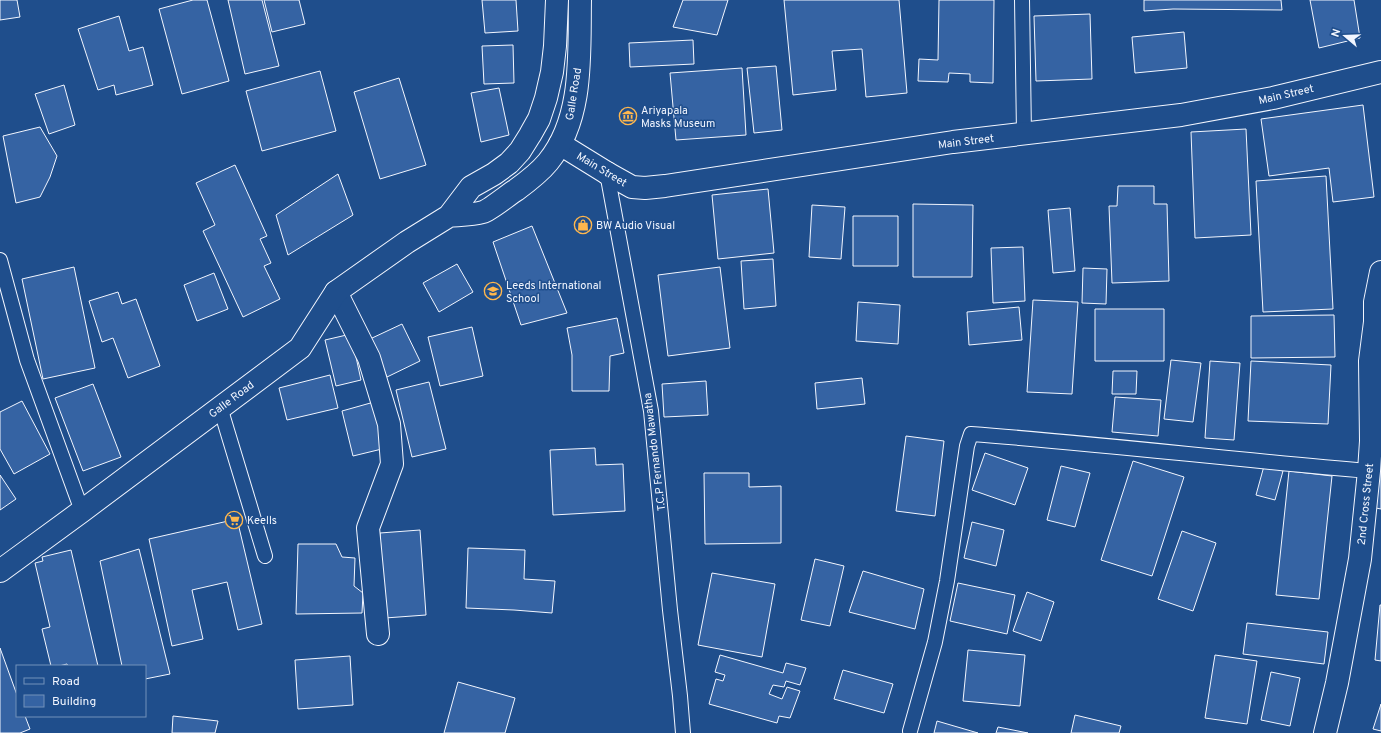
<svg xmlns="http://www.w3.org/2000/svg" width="1381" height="733" font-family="Overpass,sans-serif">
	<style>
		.building { fill: #3563a3; stroke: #f2f6ff }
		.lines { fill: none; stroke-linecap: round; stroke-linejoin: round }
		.lane-casing { stroke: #f2f6ff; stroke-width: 16 }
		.street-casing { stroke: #f2f6ff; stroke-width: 24 }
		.secondary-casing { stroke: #f2f6ff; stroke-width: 24 }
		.primary-casing { stroke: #f2f6ff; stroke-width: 24 }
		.highway-casing { stroke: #f2f6ff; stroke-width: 24 }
		.lane { stroke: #1f4e8c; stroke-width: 14 }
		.street { stroke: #1f4e8c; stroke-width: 22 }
		.secondary { stroke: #1f4e8c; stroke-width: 22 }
		.primary { stroke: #1f4e8c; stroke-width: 22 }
		.highway { stroke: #1f4e8c; stroke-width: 22 }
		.labels { text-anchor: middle; stroke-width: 3; stroke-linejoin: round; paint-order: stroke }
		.street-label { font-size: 11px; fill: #f2f6ff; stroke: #1f4e8c }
		.poi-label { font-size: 11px; fill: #f2f6ff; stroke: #1f4e8c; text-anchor: start }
	</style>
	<rect width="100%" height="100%" fill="#1f4e8c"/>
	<!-- building -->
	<path class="building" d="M0,0H17L20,17L0,20Z
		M193,0H207L229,81L182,94L159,9Z
		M228,0H262L279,66L245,74Z
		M264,0H299L305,24L272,32Z
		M482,0H516L518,31L485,33Z
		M683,0H728L717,35L673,27Z
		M784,0H899L907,93L866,97L862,49L832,51L836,90L793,95Z
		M939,0H994L993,83L970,82V74L949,73L948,82L918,81L919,59L938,60Z
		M1144,0H1281L1282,10L1173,9L1144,11Z
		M1310,0H1354L1360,38L1319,48Z
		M1090,14L1092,79L1036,81L1034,16Z
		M119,16L129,51L143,47L153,85L116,95L114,85L98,90L78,29Z
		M1184,32L1187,68L1135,73L1132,37Z
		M693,40L694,64L630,67L629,43Z
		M513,45L514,83L484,84L482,46Z
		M776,66L782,130L754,133L747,68Z
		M742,68L746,135L676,140L670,73Z
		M320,71L336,131L262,151L246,91Z
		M399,78L426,165L380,179L354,92Z
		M64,85L75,125L49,134L35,94Z
		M499,88L509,135L481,142L471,93Z
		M1363,105L1374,197L1333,202L1329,168L1269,176L1261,119Z
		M40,127L57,156L50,177L40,197L16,203L3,136Z
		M1246,129L1251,235L1195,238L1191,132Z
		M235,165L267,236L260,239L271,263L264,266L280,299L243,317L203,231L215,225L196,183Z
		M338,174L353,215L288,255L276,215Z
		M1326,176L1333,309L1263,312L1256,181Z
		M1118,186H1154V204H1167L1169,281L1112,283L1109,206H1117Z
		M768,189L774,253L718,259L712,195Z
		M913,204L973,205L972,277H913Z
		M812,205L845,207L841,259L809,257Z
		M1070,208L1075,271L1053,273L1048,210Z
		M853,216H898V266H853Z
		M532,226L567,313L521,325L493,242Z
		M1023,247L1025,301L993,303L991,248Z
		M773,259L776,306L744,309L741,261Z
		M457,264L473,292L439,312L423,283Z
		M74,267L95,368L43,379L22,279Z
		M720,267L730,348L668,356L658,275Z
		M1083,268L1107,269L1106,304L1082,303Z
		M214,273L228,309L197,321L184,285Z
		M118,292L122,304L136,299L160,366L128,378L113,338L102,342L89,301Z
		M1033,300L1078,302L1072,394L1027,392Z
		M858,302L900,305L898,344L856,341Z
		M1019,307L1022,340L969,345L967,312Z
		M1095,309H1164V361H1095Z
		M1334,315L1335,357L1251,358V316Z
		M617,318L624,353L610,356L609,391H572V355L567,328Z
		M402,324L420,361L387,377L370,339Z
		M472,327L483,376L440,386L428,337Z
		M351,334L361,380L336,386L325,340Z
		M1171,360L1201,363L1193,422L1164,419Z
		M1210,361L1240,363L1234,440L1205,438Z
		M1251,361L1331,365L1328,424L1248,421Z
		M1113,371H1137L1136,394H1112Z
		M330,375L338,408L287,420L279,388Z
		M862,378L865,404L817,409L815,383Z
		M706,381L708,415L664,417L662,384Z
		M429,382L446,449L412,457L396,390Z
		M93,384L121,457L83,471L55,398Z
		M1115,397L1161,400L1158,436L1112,432Z
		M22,401L50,454L14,474L0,449V412Z
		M374,402L386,448L353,456L342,411Z
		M906,436L944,441L935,516L896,511Z
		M595,448L596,465L623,464L625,511L553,515L550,450Z
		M985,453L1028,468L1015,505L972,490Z
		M1381,454V509L1376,508Z
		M1133,461L1184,477L1152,576L1101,560Z
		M1061,466L1090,473L1075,527L1047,520Z
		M1264,466L1283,471L1275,500L1256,495Z
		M1289,471L1332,476L1319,599L1276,595Z
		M704,473H749V487L781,486V543L705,544Z
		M0,475L16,499L0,510Z
		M237,519L262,624L238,630L227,582L192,590L203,639L172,646L149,539Z
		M972,522L1004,530L996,566L964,558Z
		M420,530L426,615L385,618L380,533Z
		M1182,531L1216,543L1193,611L1158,599Z
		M298,544H336L342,557L355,558L354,586L363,593L362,613L296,614Z
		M468,548L525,550L524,579L555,581L552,613L514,610L466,608Z
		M139,549L170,674L145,679V666H122L100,561Z
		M71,550L98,666H68L67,664L59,666H51L42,629L50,627L35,563L43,561L42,557Z
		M815,559L844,566L830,626L801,620Z
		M863,571L924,589L915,629L849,612Z
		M712,573L775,584L762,657L698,645Z
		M958,583L1015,595L1007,634L950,621Z
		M1027,592L1054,602L1041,641L1013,631Z
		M1380,605H1381V661L1375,660Z
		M1247,623L1328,632L1324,664L1243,654Z
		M0,648L17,695V716H25L30,729L20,733H0Z
		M968,650L1025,655L1020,706L963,701Z
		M720,655L783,673L786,663L806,668L800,685L786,681L784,687L773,685L769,694L782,699L787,687L800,691L790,718L779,716L777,723L709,704L716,679L723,681L725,675L715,672Z
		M1215,655L1257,661L1247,724L1205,718Z
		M350,656L353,705L298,709L295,660Z
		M843,670L893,684L884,713L834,699Z
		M1271,672L1300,678L1290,726L1261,720Z
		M458,682L515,698L505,733H444Z
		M1381,704V731L1373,729Z
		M1075,715L1121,726L1119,733H1071Z
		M173,716L218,721L215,733H172Z
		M937,721L978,733H934Z
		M998,727L1028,733H996Z"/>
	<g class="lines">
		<defs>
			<path id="lane" d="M1022,0L1024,134
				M607,173L651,411L670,610L680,696L683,733
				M0,260L27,360L82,511
				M220,407L265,556
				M910,731L935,642L947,581L967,446L971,434C1104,444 1236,460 1369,471"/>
			<path id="street" d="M336,292L369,358L389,424L392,464L368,528L378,634
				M1325,733L1337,683L1360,559L1369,471L1371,441L1370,361L1375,322V302L1381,272"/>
			<path id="secondary" d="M560,144L607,173"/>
			<path id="primary" d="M607,173L632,187L645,188L665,186L953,142L1181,115L1273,98L1381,72"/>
			<path id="highway" d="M449,216C460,215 472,215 483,212C490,210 508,195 516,190C527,182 539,173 548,162C584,118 579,54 580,0
				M0,571L82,511L300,348L336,292L407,242L449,216L471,187L494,174L509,163L520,151L530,135L539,119L546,98L552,72L555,46L557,0"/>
		</defs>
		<!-- lane casing -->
		<use href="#lane" class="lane-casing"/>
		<!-- street casing -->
		<use href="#street" class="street-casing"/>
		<!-- secondary casing -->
		<use href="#secondary" class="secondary-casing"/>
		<!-- primary casing -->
		<use href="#primary" class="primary-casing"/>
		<!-- highway casing -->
		<use href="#highway" class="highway-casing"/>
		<!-- lane -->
		<use href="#lane" class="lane"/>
		<!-- street -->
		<use href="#street" class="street"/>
		<!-- secondary -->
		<use href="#secondary" class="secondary"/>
		<!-- primary -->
		<use href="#primary" class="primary"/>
		<!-- highway -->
		<use href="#highway" class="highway"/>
	</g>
	<!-- icons -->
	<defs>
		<symbol id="museum-ring" viewBox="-11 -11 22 22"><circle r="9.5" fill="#1f4e8c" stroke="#ffb74d" stroke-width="1.5"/><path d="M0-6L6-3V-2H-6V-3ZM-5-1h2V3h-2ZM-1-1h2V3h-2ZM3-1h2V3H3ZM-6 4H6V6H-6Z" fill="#ffb74d"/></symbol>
		<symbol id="shop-ring" viewBox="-11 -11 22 22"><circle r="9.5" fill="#1f4e8c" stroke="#ffb74d" stroke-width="1.5"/><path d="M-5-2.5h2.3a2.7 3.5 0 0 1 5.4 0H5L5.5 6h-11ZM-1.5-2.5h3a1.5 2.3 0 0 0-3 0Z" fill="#ffb74d"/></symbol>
		<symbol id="school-ring" viewBox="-11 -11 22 22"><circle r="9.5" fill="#1f4e8c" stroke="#ffb74d" stroke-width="1.5"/><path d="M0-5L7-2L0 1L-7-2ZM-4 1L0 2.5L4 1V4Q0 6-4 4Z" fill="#ffb74d"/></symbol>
		<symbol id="supermarket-ring" viewBox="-11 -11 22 22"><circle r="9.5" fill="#1f4e8c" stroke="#ffb74d" stroke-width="1.5"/><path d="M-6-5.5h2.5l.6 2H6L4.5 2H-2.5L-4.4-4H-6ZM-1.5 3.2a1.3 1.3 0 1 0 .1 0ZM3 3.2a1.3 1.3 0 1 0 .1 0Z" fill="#ffb74d"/></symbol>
	</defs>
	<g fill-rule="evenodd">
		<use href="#museum-ring" x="618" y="106" width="20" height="20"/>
		<use href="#shop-ring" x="573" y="215" width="20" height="20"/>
		<use href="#school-ring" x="483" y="281" width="20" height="20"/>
		<use href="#supermarket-ring" x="224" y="510" width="20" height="20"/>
	</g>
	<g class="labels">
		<!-- street labels -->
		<g class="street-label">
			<text transform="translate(573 94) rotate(-81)" y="4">Galle Road</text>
			<text transform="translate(1286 94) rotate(-13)" y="4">Main Street</text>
			<text transform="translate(966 141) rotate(-7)" y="4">Main Street</text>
			<text transform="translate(602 169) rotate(31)" y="4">Main Street</text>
			<text transform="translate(231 399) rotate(-37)" y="4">Galle Road</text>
			<text transform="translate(654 452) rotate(-97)" y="4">T.C.P Fernando Mawatha</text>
			<text transform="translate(1365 504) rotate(-84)" y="4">2nd Cross Street</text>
		</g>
		<!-- poi labels -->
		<g class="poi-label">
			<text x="641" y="114">Ariyapala<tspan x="641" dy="13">Masks Museum</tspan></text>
			<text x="596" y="229">BW Audio Visual</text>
			<text x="506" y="289">Leeds International<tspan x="506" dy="13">School</tspan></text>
			<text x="247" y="524">Keells</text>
		</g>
	</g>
	<!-- legend -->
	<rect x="16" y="665" width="130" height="52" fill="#1f4e8c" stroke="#7391ba"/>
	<rect x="24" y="678" width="20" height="6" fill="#1f4e8c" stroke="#7391ba"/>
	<text x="52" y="685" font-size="12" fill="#f2f6ff">Road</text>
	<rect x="24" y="695" width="20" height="12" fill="#3563a3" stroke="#7391ba"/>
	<text x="52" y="705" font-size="12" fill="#f2f6ff">Building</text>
	<!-- north arrow -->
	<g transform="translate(1345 36) rotate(289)" stroke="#1f4e8c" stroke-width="3" paint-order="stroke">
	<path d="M0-3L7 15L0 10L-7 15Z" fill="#f2f6ff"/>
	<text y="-6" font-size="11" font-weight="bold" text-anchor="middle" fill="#f2f6ff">N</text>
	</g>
</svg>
